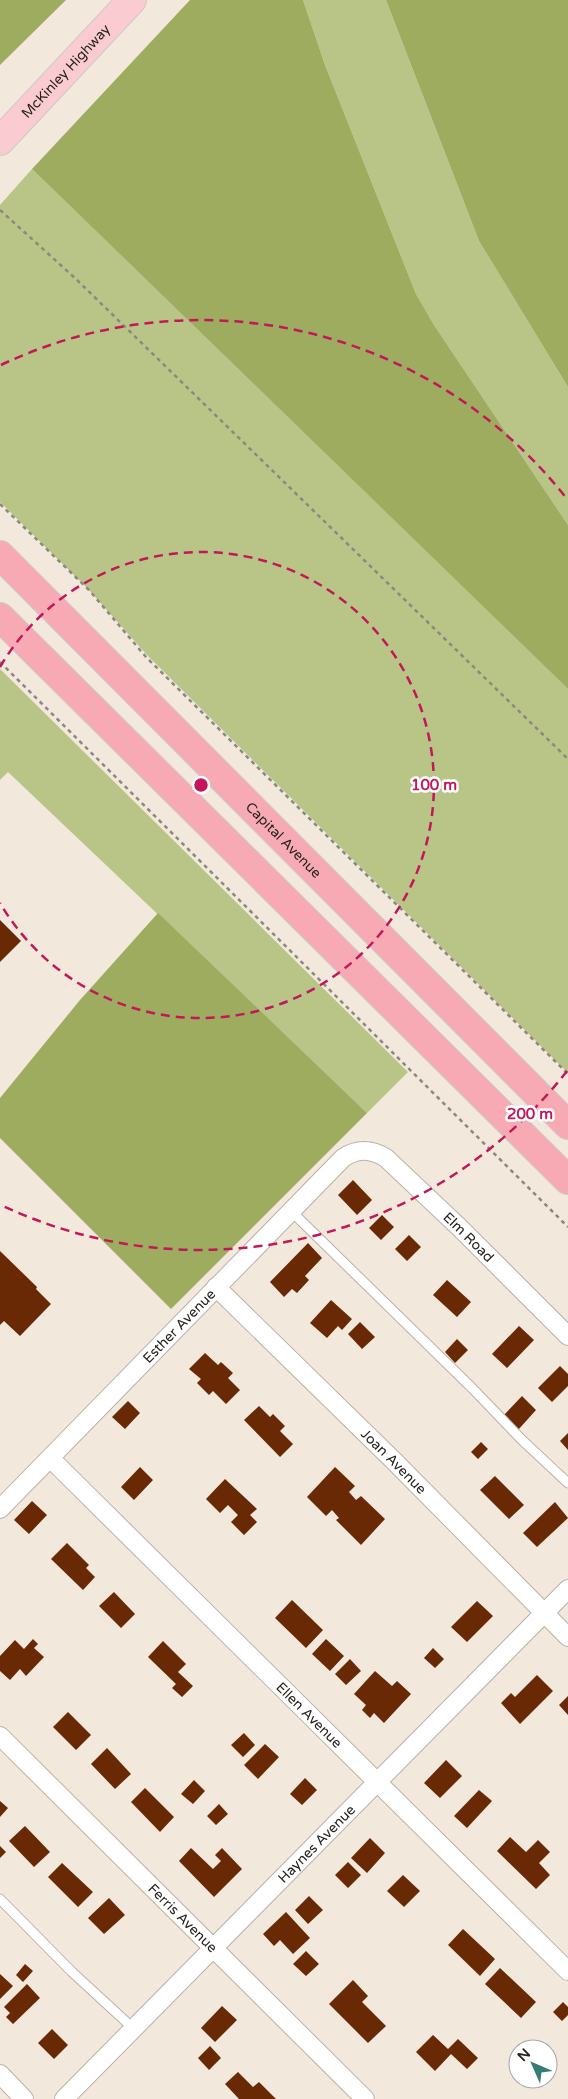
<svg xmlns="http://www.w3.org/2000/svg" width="568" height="2099" font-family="'Varela Round',sans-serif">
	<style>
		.green { fill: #b8c587 }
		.forest { fill: #9eac60 }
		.building { fill: #692904 }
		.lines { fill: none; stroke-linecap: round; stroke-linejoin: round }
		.lane-casing { stroke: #bbb1a6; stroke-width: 11 }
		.street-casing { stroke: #bbb1a6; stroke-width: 20 }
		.primary-casing { stroke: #cbcac9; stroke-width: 30 }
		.highway-casing { stroke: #cbcac9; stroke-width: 30 }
		.path { stroke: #8e877f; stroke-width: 2.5; stroke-dasharray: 4 4; stroke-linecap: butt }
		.lane { stroke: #fff; stroke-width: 9 }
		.street { stroke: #fff; stroke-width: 18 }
		.primary { stroke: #faccd1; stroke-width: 28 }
		.highway { stroke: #f7aab3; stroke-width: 28 }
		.ring { fill: none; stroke: #c2185b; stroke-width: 2.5; stroke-dasharray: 9 6 }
		.labels { text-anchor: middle; stroke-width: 5; stroke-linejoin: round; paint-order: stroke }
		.street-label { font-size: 14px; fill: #26221e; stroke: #fff }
		.centre { fill: #c2185b; stroke: #fff; stroke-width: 2.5 }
		.ring-label { font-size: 15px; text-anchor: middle; font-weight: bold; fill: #c2185b; stroke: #fff; stroke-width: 5; stroke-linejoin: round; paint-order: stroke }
	</style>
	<rect width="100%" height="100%" fill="#f2e8dc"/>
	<!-- green -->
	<path class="green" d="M303,0H386L479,241L568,387V525L434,325L416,294L325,65Z
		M32,169L568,689V1073L147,655L89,590L0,502V205Z
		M0,669L408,1072L367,1113L8,772L0,780Z"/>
	<!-- forest -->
	<path class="forest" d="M0,0H66L0,65Z
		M190,0H303L325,65L416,294L434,325L568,525V689L32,169Z
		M386,0H568V387L479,241Z
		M158,913L367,1113L171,1309L0,1138V1098L80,1000Z"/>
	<!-- building -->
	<path class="building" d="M0,920L21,941L0,962Z
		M353,1180L372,1200L357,1215L338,1195Z
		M382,1215L394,1227L381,1240L369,1228Z
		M409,1235L421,1247L407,1261L395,1249Z
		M308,1243L322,1258L305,1276L309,1280L297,1293L292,1289L284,1297L270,1282Z
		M0,1251L37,1287L36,1289L51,1304L20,1336L4,1321L0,1325Z
		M447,1280L471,1302L457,1317L433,1295Z
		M331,1300L352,1319L342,1330L338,1326L327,1338L310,1323Z
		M360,1322L375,1337L362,1349L348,1334Z
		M519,1326L534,1340L507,1368L492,1354Z
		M457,1339L468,1350L455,1363L445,1352Z
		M205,1353L218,1365L221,1362L233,1373L228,1378L240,1390L226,1404L213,1391L209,1395L197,1383L201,1379L189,1369Z
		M560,1366L568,1374V1386L552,1402L538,1388Z
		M522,1396L536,1410L518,1430L503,1416Z
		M128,1401L140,1413L125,1429L112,1417Z
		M259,1406L270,1417L273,1414L285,1426L280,1431L293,1444L280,1457L244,1420Z
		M568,1433V1450L560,1441Z
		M481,1442L488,1449L478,1459L471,1452Z
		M140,1467L153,1480L134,1500L121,1487Z
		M335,1467L355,1486L349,1492L356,1500L361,1496L385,1519L361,1545L336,1520L339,1518L332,1510L326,1516L307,1497Z
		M495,1476L524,1505L509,1519L480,1490Z
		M225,1479L257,1509L250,1515L257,1522L244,1535L231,1522L238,1515L228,1505L220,1513L206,1499Z
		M32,1501L47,1515L29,1534L14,1520Z
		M555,1502L568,1518L537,1547L523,1533Z
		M67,1543L89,1565L86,1568L95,1577L83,1590L51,1559Z
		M114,1592L135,1614L121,1628L99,1606Z
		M292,1600L323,1630L306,1648L275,1618Z
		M477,1601L493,1616L467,1642L451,1627Z
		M33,1639L38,1644L34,1648L44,1657L26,1676L20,1669L10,1680L0,1671V1656L15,1640L24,1649Z
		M326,1639L344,1656L330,1671L312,1654Z
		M163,1641L186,1664L178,1672L193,1686L182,1697L172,1688L176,1684L148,1657Z
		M433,1648L444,1659L435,1668L424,1658Z
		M350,1659L361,1671L346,1685L335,1674Z
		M375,1671L392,1686L397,1681L411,1694L384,1723L374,1713L370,1718L362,1710L366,1705L354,1694Z
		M537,1675L553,1691L520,1724L501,1703L511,1693L515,1697Z
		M568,1696V1715L559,1705Z
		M68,1712L91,1735L76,1750L53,1727Z
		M244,1733L255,1745L243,1757L231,1745Z
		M265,1744L279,1757L258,1779L244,1765Z
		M107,1748L131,1774L115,1789L91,1764Z
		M446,1760L462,1776L440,1798L424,1783Z
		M305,1778L317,1790L302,1805L290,1794Z
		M194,1780L205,1791L193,1804L181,1794Z
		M145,1788L174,1817L160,1832L131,1802Z
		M479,1790L492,1801L467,1828L454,1816Z
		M0,1801L8,1808L0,1817Z
		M219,1804L228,1814L216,1825L207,1816Z
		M25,1826L50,1852L34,1867L9,1841Z
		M510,1837L526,1852L538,1840L550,1852L539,1863L550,1875L536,1889L497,1851Z
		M370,1838L385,1853L367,1873L351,1858Z
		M0,1846L6,1852L0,1858Z
		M191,1848L213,1869L221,1861L215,1855L222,1848L242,1869L214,1897L179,1861Z
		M348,1862L361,1875L348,1888L335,1875Z
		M62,1863L93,1892L78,1907L48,1877Z
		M403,1875L420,1891L404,1907L387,1891Z
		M309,1896L323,1910L308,1924L295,1910Z
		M109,1898L125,1915L104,1934L88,1918Z
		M286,1912L310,1938L293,1954L280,1940L274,1946L263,1934Z
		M463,1929L495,1959L480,1976L448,1945Z
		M306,1951L319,1964L306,1976L293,1964Z
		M25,1964L33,1971L23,1982L16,1975Z
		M500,1968L536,2002L521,2018L485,1984Z
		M0,1974L13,1986L0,1999Z
		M353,1980L368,1996L362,2002L386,2026L368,2043L329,2004Z
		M27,1984L40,1998L13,2024L6,2017L10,2013L4,2007Z
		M563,2002L568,2007V2015L562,2021L553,2012Z
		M222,2006L237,2020L215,2042L201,2028Z
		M52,2029L68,2045L54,2059L38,2043Z
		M433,2035L448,2049L458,2039L478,2058L467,2069L451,2054L435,2071L416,2052Z
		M210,2046L221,2058L209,2070L198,2058Z
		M238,2072L253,2087L259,2082L276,2099H239L225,2084Z"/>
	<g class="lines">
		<defs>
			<path id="lane" d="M291,1211L472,1388L522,1440L568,1483
				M0,1899L72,1972L134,2029"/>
			<g id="street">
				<path id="s1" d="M216,1287L394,1461L568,1637"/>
				<path id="s2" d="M50,1458L568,1971"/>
				<path id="s3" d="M0,1509L343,1158C358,1148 371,1149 386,1158L460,1228L568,1336"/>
				<path id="s4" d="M0,1736L365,2099"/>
				<path d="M0,2074L24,2099"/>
				<path id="s5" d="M64,2099L568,1589"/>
			</g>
			<g id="primary">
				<path id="s6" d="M0,141L132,0"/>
			</g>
			<g id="highway">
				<path id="s7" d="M0,555L568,1125"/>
				<path d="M0,617L568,1180"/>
			</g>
		</defs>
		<!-- lane casing -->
		<use href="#lane" class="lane-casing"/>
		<!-- street casing -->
		<use href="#street" class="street-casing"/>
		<!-- primary casing -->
		<use href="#primary" class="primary-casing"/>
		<!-- highway casing -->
		<use href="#highway" class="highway-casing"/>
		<!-- path -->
		<path class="path" d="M0,210L76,279L568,759
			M0,504L89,590L146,657L568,1074
			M0,662L568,1227"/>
		<!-- lane -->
		<use href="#lane" class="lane"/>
		<!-- street -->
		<use href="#street" class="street"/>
		<!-- primary -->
		<use href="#primary" class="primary"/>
		<!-- highway -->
		<use href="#highway" class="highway"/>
	</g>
	<!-- distance rings -->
	<g class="ring">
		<path d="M0 667A233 233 0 1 1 0 903"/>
		<path d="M567 1071A465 465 0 0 1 1 1205M1 365A465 465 0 0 1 567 499"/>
	</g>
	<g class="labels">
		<!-- street labels -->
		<g class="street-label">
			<text dy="5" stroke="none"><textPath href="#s6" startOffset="96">McKinley Highway</textPath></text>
			<text dy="5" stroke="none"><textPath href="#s7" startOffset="402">Capital Avenue</textPath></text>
			<text dy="5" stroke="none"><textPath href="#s3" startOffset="651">Elm Road</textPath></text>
			<text dy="5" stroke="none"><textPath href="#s3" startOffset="256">Esther Avenue</textPath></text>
			<text dy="5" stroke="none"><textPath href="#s1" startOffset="249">Joan Avenue</textPath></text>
			<text dy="5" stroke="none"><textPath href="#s2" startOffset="365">Ellen Avenue</textPath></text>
			<text dy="5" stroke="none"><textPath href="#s5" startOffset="359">Haynes Avenue</textPath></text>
			<text dy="5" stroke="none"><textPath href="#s4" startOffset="258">Ferris Avenue</textPath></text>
		</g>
	</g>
	<circle cx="201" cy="785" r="8" class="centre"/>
	<g class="ring-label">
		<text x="434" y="790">100 m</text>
		<text x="530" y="1119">200 m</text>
	</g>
	<!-- north arrow -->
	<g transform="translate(533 2064) rotate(315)"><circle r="24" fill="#ffffff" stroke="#a8a7a5"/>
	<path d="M0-4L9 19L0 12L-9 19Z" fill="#367d77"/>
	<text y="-8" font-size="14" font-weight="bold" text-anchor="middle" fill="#26221e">N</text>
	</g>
</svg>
